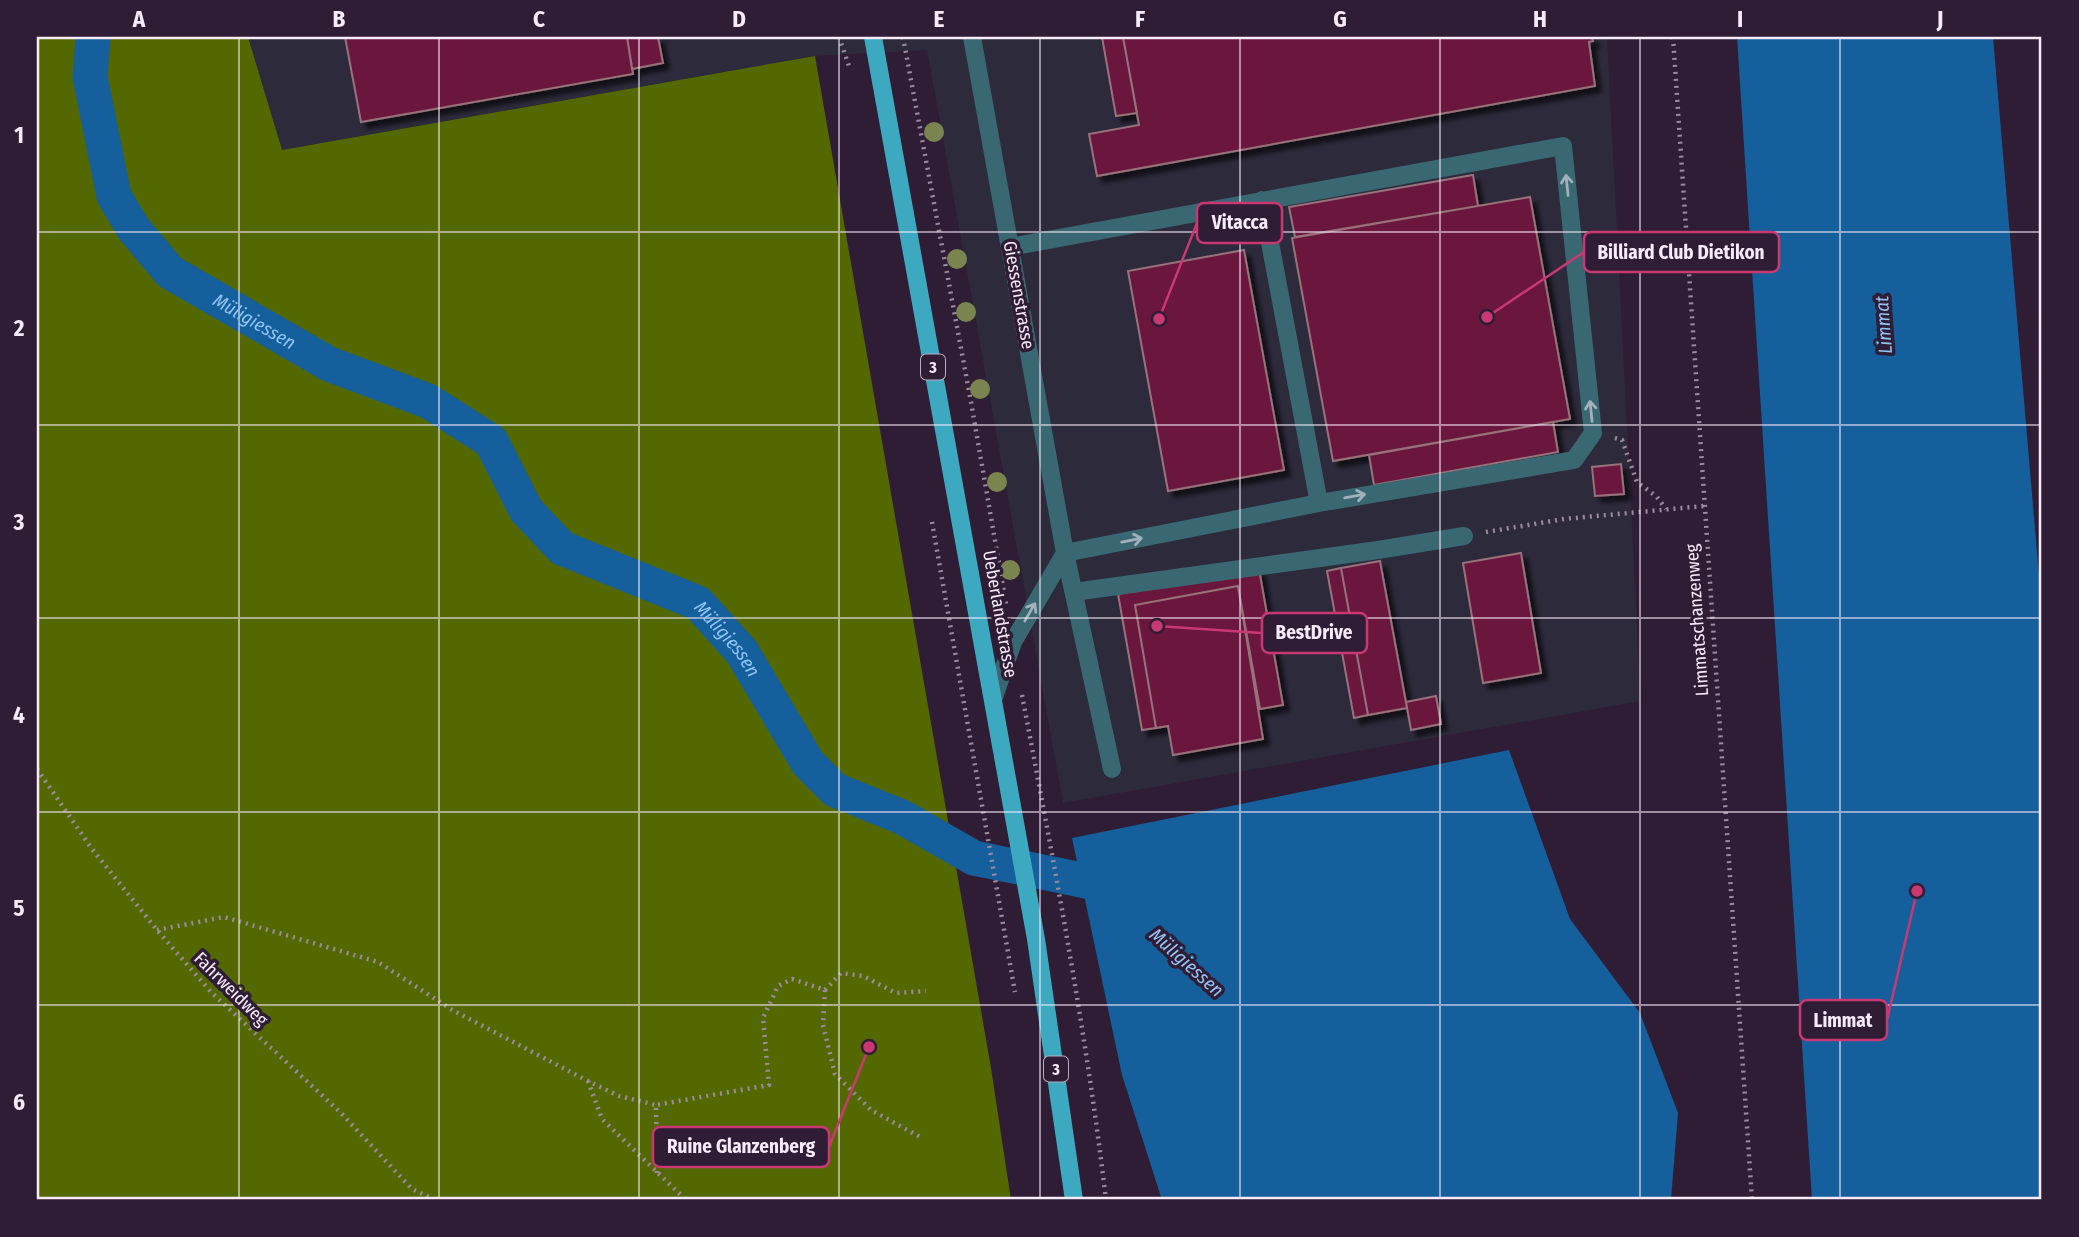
<svg xmlns="http://www.w3.org/2000/svg" width="2079" height="1237" font-family="'Fira Sans Condensed',sans-serif">
	<style>
		.industrial { fill: #2d2a3b }
		.forest { fill: #536800 }
		.water { fill: #145f9c }
		.lines { fill: none; stroke-linecap: round; stroke-linejoin: round }
		.canal { stroke: #145f9c; stroke-width: 35 }
		.building { fill: #6b193c; stroke: #97727d; stroke-width: 2; filter: url(#shadow) }
		.path { stroke: #9a8b9f; stroke-width: 4.5; stroke-dasharray: 2 5; stroke-linecap: butt }
		.lane { stroke: #396772; stroke-width: 18 }
		.street { stroke: #396772; stroke-width: 18 }
		.primary { stroke: #3da9c0; stroke-width: 18 }
		.tree { fill: #7a844e }
		.oneway { stroke: #a2b0bd }
		.grid { fill: none; stroke: #f7ebfa; stroke-width: 2; stroke-opacity: 0.55 }
		.labels { text-anchor: middle; stroke-width: 7; stroke-linejoin: round; paint-order: stroke }
		.shield { fill: #2f1d35; stroke: #bbadbf; stroke-width: 2 }
		.shield-label { font-size: 16px; font-weight: bold; fill: #f7ebfa }
		.street-label { font-size: 18px; fill: #f7ebfa; stroke: #2f1d35 }
		.water-label { font-size: 19px; font-style: italic; fill: #91c4f7; stroke: #2f1d35 }
		.leader { fill: none; stroke: #ca3873; stroke-width: 2.5 }
		.callout-dot { fill: #ca3873; stroke: #2f1d35; stroke-width: 2.5 }
		.callout { fill: #2f1d35; stroke: #ca3873; stroke-width: 2.5 }
		.callout-label { font-size: 19px; text-anchor: middle; font-weight: bold; fill: #f7ebfa }
		.neatline { fill: none; stroke: #f7ebfa; stroke-width: 2.5 }
		.grid-label { font-size: 23px; text-anchor: middle; font-weight: bold; fill: #f7ebfa }
	</style>
	<defs>
		<filter id="shadow"><feDropShadow dx="6" dy="6" stdDeviation="2" flood-color="#0009"/></filter>
	</defs>
	<rect width="100%" height="100%" fill="#2f1d35"/>
	<!-- industrial -->
	<path class="industrial" d="M248,37H1607L1641,701L1063,803L927,50L815,56L281,150Z"/>
	<!-- forest -->
	<path class="forest" d="M37,37H248L282,150L815,56L991,1068L1011,1200H37Z"/>
	<!-- water -->
	<path class="water" d="M1737,37H1993L2042,611V1200H1812Z
		M1509,750L1570,919L1640,1013L1678,1113L1671,1200H1162L1122,1075L1072,838Z"/>
	<g class="lines">
		<!-- canal -->
		<path class="canal" id="s1" d="M93,37L90,77L114,196L133,228L170,272L329,364L428,401L491,441L526,510L562,548L698,603L742,652L808,763L835,790L902,817L974,858L1101,884L1122,903"/>
	</g>
	<!-- building -->
	<path class="building" d="M345,37H627L633,74L361,122Z
		M627,37H658L663,63L632,69Z
		M1102,37H1123L1137,113L1116,116Z
		M1123,37H1592L1593,41L1589,42L1595,86L1097,176L1089,134L1139,125Z
		M1473,175L1478,206L1295,237L1289,207Z
		M1530,197L1570,419L1333,461L1292,238Z
		M1244,250L1284,470L1168,491L1128,271Z
		M1553,422L1558,452L1374,485L1369,455Z
		M1621,464L1624,494L1595,496L1592,467Z
		M1521,553L1541,673L1483,683L1463,563Z
		M1380,561L1407,708L1368,715L1341,568Z
		M1341,568L1368,715L1354,718L1327,571Z
		M1259,569L1283,705L1260,709L1238,586L1135,605L1156,728L1142,730L1118,594Z
		M1238,586L1263,739L1173,755L1168,726L1156,728L1135,605Z
		M1436,696L1441,724L1411,730L1406,702Z"/>
	<g class="lines">
		<!-- path -->
		<path class="path" d="M839,37L850,69
			M903,37L971,402L1006,604
			M1673,37L1752,1200
			M1615,438L1622,440L1637,482L1657,497L1666,509
			M932,522L1015,992
			M1486,532L1564,519L1704,506
			M1022,695C1054,863 1086,1030 1106,1200
			M37,769L92,849L157,930L211,992L341,1113L412,1189L435,1200
			M157,930L224,917L378,962L454,1011L588,1081L619,1096L656,1105
			M825,990L841,973L863,976L896,993L926,991
			M588,1081L602,1119L686,1200
			M657,1173L656,1105L769,1085L763,1018L778,986L792,979L825,990L823,1025L835,1074L871,1110L922,1138"/>
		<!-- lane -->
		<path class="lane" d="M1262,200L1319,503
			M1010,247L1563,146L1593,433L1574,460L1319,503L1065,553
			M1074,592L1378,550L1464,536"/>
		<!-- street -->
		<path class="street" d="M972,37L1065,553L1112,769
			M994,697L1013,642L1065,553"/>
		<!-- primary -->
		<path class="primary" d="M873,37L1036,939L1074,1200"/>
	</g>
	<!-- trees -->
	<g class="tree">
		<circle cx="934" cy="132" r="10"/>
		<circle cx="957" cy="259" r="10"/>
		<circle cx="966" cy="312" r="10"/>
		<circle cx="980" cy="389" r="10"/>
		<circle cx="997" cy="482" r="10"/>
		<circle cx="1010" cy="570" r="10"/>
	</g>
	<!-- one-way arrows -->
	<defs><path id="oneway-shaft" d="M-6 0H5M1.5-3L5.5 0L1.5 3" fill="none" stroke-width="1.6" stroke-linecap="round" stroke-linejoin="round" transform="scale(1.75)"/></defs>
	<g class="oneway">
		<use href="#oneway-shaft" transform="translate(1567 185) rotate(-96)"/>
		<use href="#oneway-shaft" transform="translate(1591 411) rotate(-96)"/>
		<use href="#oneway-shaft" transform="translate(1355 496) rotate(-10)"/>
		<use href="#oneway-shaft" transform="translate(1132 540) rotate(-11)"/>
		<use href="#oneway-shaft" transform="translate(1030 612) rotate(-60)"/>
	</g>
	<!-- grid -->
	<path class="grid" d="M239,37V1200M439,37V1200M639,37V1200M839,37V1200M1040,37V1200M1240,37V1200M1440,37V1200M1640,37V1200M1840,37V1200M37,232H2042M37,425H2042M37,618H2042M37,812H2042M37,1005H2042"/>
	<g class="labels">
		<!-- shield labels -->
		<g class="shield">
			<rect x="921" y="354.5" width="24" height="25" rx="5"/>
			<rect x="1044" y="1056.5" width="24" height="25" rx="5"/>
		</g>
		<g class="shield-label">
			<text x="933" y="373">3</text>
			<text x="1056" y="1075">3</text>
		</g>
		<!-- street labels -->
		<g class="street-label">
			<text transform="translate(1019 295) rotate(80)" y="6">Giessenstrasse</text>
			<text transform="translate(1000 614) rotate(80)" y="6">Ueberlandstrasse</text>
			<text transform="translate(1697 620) rotate(-94)" y="6">Limmatschanzenweg</text>
			<text transform="translate(231 989) rotate(45)" y="6">Fahrweidweg</text>
		</g>
		<!-- water labels -->
		<g class="water-label">
			<text dy="7" stroke="none"><textPath href="#s1" startOffset="354">Müligiessen</textPath></text>
			<text transform="translate(1883 325) rotate(-94)" y="7">Limmat</text>
			<text dy="7" stroke="none"><textPath href="#s1" startOffset="943">Müligiessen</textPath></text>
			<text transform="translate(1187 962) rotate(42)" y="7">Müligiessen</text>
		</g>
	</g>
	<!-- callouts -->
	<path class="leader" d="M1159 319L1197 223M1487 317L1584 252M1157 626L1262 633M1917 891L1887 1020M869 1047L829 1147"/>
	<g class="callout-dot">
		<circle cx="1159" cy="319" r="7"/>
		<circle cx="1487" cy="317" r="7"/>
		<circle cx="1157" cy="626" r="7"/>
		<circle cx="1917" cy="891" r="7"/>
		<circle cx="869" cy="1047" r="7"/>
	</g>
	<g class="callout">
		<rect x="1197" y="203" width="85" height="40" rx="7"/>
		<rect x="1584" y="232" width="195" height="40" rx="7"/>
		<rect x="1262" y="613" width="105" height="40" rx="7"/>
		<rect x="1800" y="1000" width="87" height="40" rx="7"/>
		<rect x="653" y="1127" width="176" height="40" rx="7"/>
	</g>
	<g class="callout-label">
		<text x="1240" y="229">Vitacca</text>
		<text x="1681" y="259">Billiard Club Dietikon</text>
		<text x="1314" y="639">BestDrive</text>
		<text x="1843" y="1027">Limmat</text>
		<text x="741" y="1153">Ruine Glanzenberg</text>
	</g>
	<!-- border -->
	<rect width="2079" height="1237" fill="none" stroke="#2f1d35" stroke-width="77"/>
	<rect x="38" y="38" width="2002" height="1160" class="neatline"/>
	<g class="grid-label">
		<text x="139" y="27">A</text>
		<text x="339" y="27">B</text>
		<text x="539" y="27">C</text>
		<text x="739" y="27">D</text>
		<text x="939" y="27">E</text>
		<text x="1140" y="27">F</text>
		<text x="1340" y="27">G</text>
		<text x="1540" y="27">H</text>
		<text x="1740" y="27">I</text>
		<text x="1940" y="27">J</text>
		<text x="19" y="143">1</text>
		<text x="19" y="336">2</text>
		<text x="19" y="530">3</text>
		<text x="19" y="723">4</text>
		<text x="19" y="916">5</text>
		<text x="19" y="1110">6</text>
	</g>
</svg>
